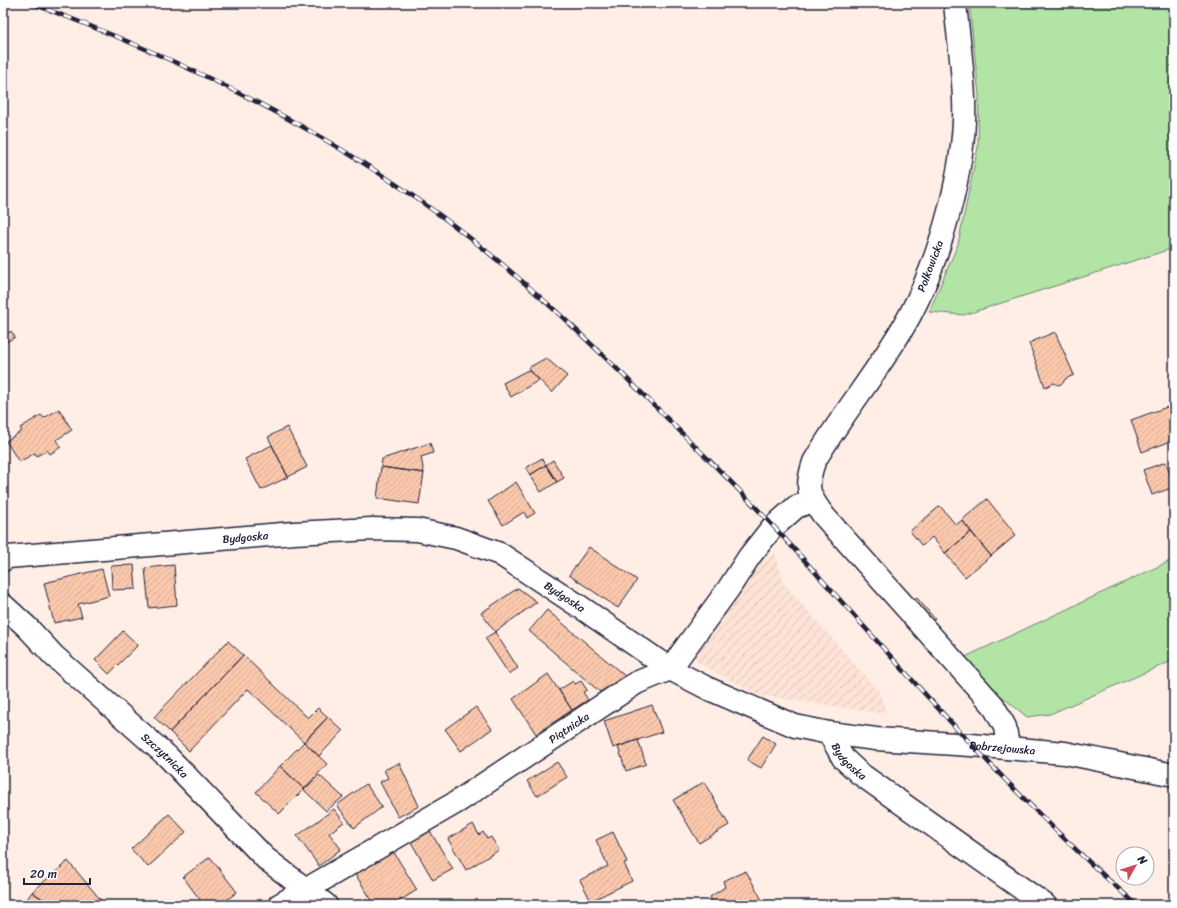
<svg xmlns="http://www.w3.org/2000/svg" width="1177" height="908" font-family="Sriracha,sans-serif">
	<style>
		.industrial { fill: url(#industrial-furrows) }
		.green { fill: #b2e4a5; stroke: #6a8370 }
		.building { fill: url(#building-hatch); stroke: #22223b }
		.lines { fill: none; stroke-linecap: round; stroke-linejoin: round }
		.minor-casing { stroke: #22223b; stroke-width: 25 }
		.minor { stroke: #fff; stroke-width: 22 }
		.rail-casing { stroke: #22223b; stroke-width: 4.5 }
		.rail { stroke: #fff; stroke-width: 3; stroke-dasharray: 9; stroke-linecap: butt }
		.labels { text-anchor: middle; stroke-width: 3; stroke-linejoin: round; paint-order: stroke }
		.street-label { font-size: 11px; fill: #22223b; stroke: #fff }
	</style>
	<defs>
		<pattern id="industrial-furrows" width="10" height="10" patternUnits="userSpaceOnUse"><rect width="10" height="10" fill="#fde3d5"/><path d="M-1 1l2-2M0 10L10 0M9 11l2-2" fill="none" stroke="#d9c2b8"/></pattern>
		<pattern id="building-hatch" width="6" height="6" patternUnits="userSpaceOnUse"><rect width="6" height="6" fill="#fbc8ac"/><path d="M-1 1l2-2M0 6l6-6M5 7l2-2" fill="none" stroke="#d7ac95"/></pattern>
	</defs>
	<rect width="100%" height="100%" fill="#feeee6"/>
	<filter id="ink" filterUnits="userSpaceOnUse"><feTurbulence type="fractalNoise" baseFrequency=".025" numOctaves="2"/><feDisplacementMap in="SourceGraphic" scale="8" xChannelSelector="R" yChannelSelector="G"/><feConvolveMatrix kernelMatrix="1 2 1 2 8 2 1 2 1" color-interpolation-filters="sRGB"/></filter>
	<g filter="url(#ink)">
		<!-- industrial -->
		<path class="industrial" d="M775,554L785,585L880,693L886,714L758,695L697,662L694,655L750,569Z"/>
		<!-- green -->
		<path class="green" d="M969,3H1174V248L964,315L929,312L958,244L978,147L979,95Z
			M1174,559V660L1050,714L1027,717L1000,695L965,657Z"/>
		<!-- building -->
		<path class="building" d="M11,331L15,337L5,343L3,336Z
			M1055,332L1074,375L1065,379L1063,383L1058,385L1054,383L1045,387L1029,343Z
			M546,358L567,376L552,393L528,368Z
			M528,370L539,380L511,397L503,383Z
			M1170,406L1174,417V440L1142,452L1131,420Z
			M59,409L72,430L56,440L61,447L50,454L47,450L37,456L35,453L19,462L6,441L22,431L20,428L41,415L44,418Z
			M287,427L307,467L288,477L268,437Z
			M430,443L433,453L421,457L424,473L381,467L382,459Z
			M272,445L288,477L261,490L245,459Z
			M542,458L546,465L530,475L526,468Z
			M553,460L564,478L557,482L546,465Z
			M1166,462L1174,487L1152,495L1143,470Z
			M546,465L557,482L541,492L530,475Z
			M381,467L424,473L419,504L377,498Z
			M516,482L535,513L527,518L524,512L503,525L488,501Z
			M987,499L1016,535L991,556L962,520Z
			M940,506L956,525L962,520L971,532L945,553L932,537L922,546L910,531Z
			M971,532L991,556L965,577L945,553Z
			M589,547L637,580L618,608L569,575Z
			M134,565L136,589L112,590L111,566Z
			M174,565L177,605L149,608L145,568Z
			M102,569L109,596L78,604L82,617L54,623L44,583Z
			M518,588L537,602L495,632L481,613Z
			M917,598L935,619L929,624L911,603Z
			M547,610L625,676L600,692L529,631Z
			M123,631L138,645L109,674L95,660Z
			M495,632L518,668L509,674L485,638Z
			M228,641L243,655L170,732L154,717Z
			M243,655L308,718L318,708L328,717L304,742L248,689L189,751L170,732Z
			M548,674L572,710L536,734L513,699Z
			M573,681L575,684L581,681L587,690L583,692L588,700L572,710L559,690Z
			M652,705L662,732L613,748L604,721Z
			M476,707L492,729L461,751L445,729Z
			M328,717L343,731L319,756L304,742Z
			M763,736L776,744L761,768L747,760Z
			M638,740L646,764L626,771L618,747Z
			M304,742L327,764L304,789L280,766Z
			M557,762L567,777L537,796L527,781Z
			M399,763L419,806L398,817L380,782L388,778L384,770Z
			M280,766L304,789L279,814L256,792Z
			M319,775L343,797L326,811L304,790Z
			M704,782L729,825L699,843L673,800Z
			M366,784L382,807L354,828L337,805Z
			M334,809L344,822L329,833L341,849L319,866L297,836Z
			M169,814L186,832L148,867L131,849Z
			M473,824L479,835L483,832L487,839L491,837L499,850L466,870L448,839Z
			M430,831L453,869L433,880L411,842Z
			M613,832L627,862L624,863L632,881L591,901L580,880L608,866L596,840Z
			M393,851L417,890L393,905H375L355,874Z
			M210,857L237,892L220,905H204L183,877Z
			M68,861L105,905H73L70,902L66,905H52L32,892Z
			M746,871L762,900L753,905H714L710,897L725,887L723,881Z
			M32,892L52,905H23Z"/>
		<g class="lines">
			<defs>
				<g id="minor">
					<path d="M955,3C958,35 963,67 964,100C967,163 940,259 910,315C882,367 843,412 814,462C805,488 808,495 824,516L993,705L1005,727L1008,748"/>
					<path id="s1" d="M3,560L8,557L294,533L372,529L417,530L456,538L500,554L582,608L670,669L709,689L795,726L829,733L876,739L971,745L1065,753L1174,775"/>
					<path id="s2" d="M3,605L27,627L54,656L168,757L265,858L326,905"/>
					<path id="s3" d="M829,733L843,758L859,773L1045,905"/>
					<path id="s4" d="M279,905L457,802L636,683L670,669L729,588L749,557L771,529L796,507L812,501"/>
				</g>
			</defs>
			<!-- minor casing -->
			<use href="#minor" class="minor-casing"/>
			<!-- minor -->
			<use href="#minor" class="minor"/>
			<defs>
				<path id="rail" d="M30,3C175,56 316,124 441,216C520,274 589,341 658,409C697,449 738,487 775,528C893,657 1005,791 1137,905"/>
			</defs>
			<!-- rail casing -->
			<use href="#rail" class="rail-casing"/>
			<!-- rail -->
			<use href="#rail" class="rail"/>
		</g>
	</g>
	<g class="labels">
		<!-- street labels -->
		<g class="street-label">
			<text transform="translate(930 266) rotate(-69)" y="4">Polkowicka</text>
			<text dy="4" stroke="none"><textPath href="#s1" startOffset="244">Bydgoska</textPath></text>
			<text dy="4" stroke="none"><textPath href="#s1" startOffset="580">Bydgoska</textPath></text>
			<text dy="4" stroke="none"><textPath href="#s4" startOffset="340">Piątnicka</textPath></text>
			<text dy="4" stroke="none"><textPath href="#s1" startOffset="1054">Dobrzejowska</textPath></text>
			<text dy="4" stroke="none"><textPath href="#s2" startOffset="221">Szczytnicka</textPath></text>
			<text dy="4" stroke="none"><textPath href="#s3" startOffset="35">Bydgoska</textPath></text>
		</g>
	</g>
	<!-- margin -->
	<rect width="1177" height="908" fill="none" stroke="#fff" stroke-width="16"/>
	<rect x="8" y="8" width="1161" height="892" fill="none" stroke="#22223b" stroke-width="1.5" filter="url(#ink)"/>
	<!-- north arrow -->
	<g transform="translate(1135 866) rotate(51)"><circle r="19" fill="#ffffff" stroke="#a7a7b1"/>
	<path d="M0-3L7 15L0 10L-7 15Z" fill="#d1495b"/>
	<text y="-6" font-size="11" font-weight="bold" text-anchor="middle" fill="#22223b">N</text>
	</g>
	<!-- scale -->
	<path d="M24 878v6h66v-6" fill="none" stroke="#22223b" stroke-width="2"/>
	<text x="30" y="878" font-size="12" fill="#22223b" stroke="#ffffff" stroke-width="3" paint-order="stroke">20 m</text>
</svg>
